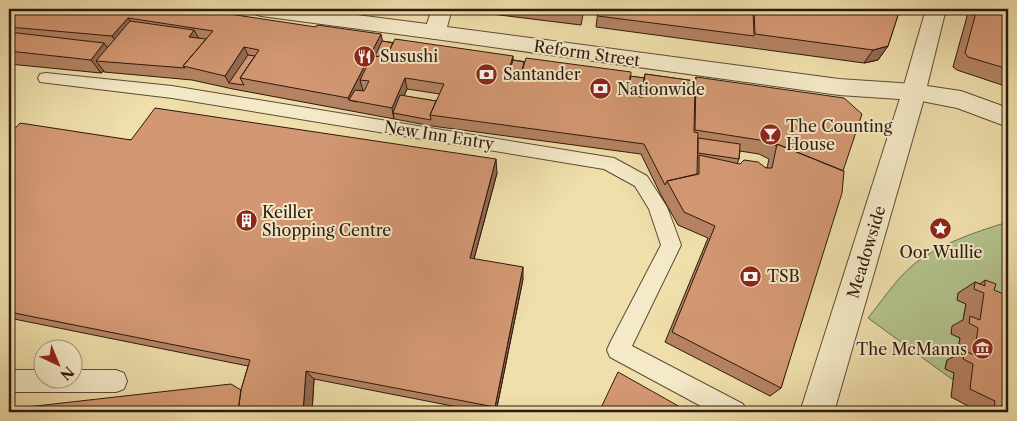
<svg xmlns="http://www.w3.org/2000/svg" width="1017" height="421" font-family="'Libre Caslon Text',serif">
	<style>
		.green { fill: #b3c38d; stroke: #706e4e }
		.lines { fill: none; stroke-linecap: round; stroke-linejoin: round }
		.service-casing { stroke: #5e4a36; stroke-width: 2 }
		.pedestrian-casing { stroke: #5e4a36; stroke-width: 2 }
		.minor-casing { stroke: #5e4a36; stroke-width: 2 }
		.tertiary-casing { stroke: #5e4a36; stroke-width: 2 }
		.service { fill: #f5eac8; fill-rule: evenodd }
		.pedestrian { fill: #f5eac8; fill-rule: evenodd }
		.minor { fill: #f5eac8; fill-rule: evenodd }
		.tertiary { fill: #f5eac8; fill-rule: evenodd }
		.wall { fill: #b58363; stroke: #2d180f; fill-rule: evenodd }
		.shaded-wall { fill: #946a50; stroke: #2d180f }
		.building { fill: #d39873; stroke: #2d180f }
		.labels { text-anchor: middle; stroke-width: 4; stroke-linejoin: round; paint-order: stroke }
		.street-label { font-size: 16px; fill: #2d180f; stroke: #f5eac8 }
		.poi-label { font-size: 16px; fill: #2d180f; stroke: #f5eac8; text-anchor: start }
	</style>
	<rect width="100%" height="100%" fill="#efdfab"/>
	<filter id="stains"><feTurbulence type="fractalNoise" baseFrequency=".004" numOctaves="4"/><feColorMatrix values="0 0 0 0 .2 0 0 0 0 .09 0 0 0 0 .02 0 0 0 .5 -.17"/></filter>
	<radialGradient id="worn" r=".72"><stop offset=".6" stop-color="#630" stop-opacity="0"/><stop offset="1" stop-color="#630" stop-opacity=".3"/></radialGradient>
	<!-- green -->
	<path class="green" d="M1008,222V315L957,300L966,304L961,331L951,333L960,338L955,364L947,360L945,368L954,373L953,380L868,318C884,298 901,272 922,258C949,241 978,231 1008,222Z"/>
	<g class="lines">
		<defs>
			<path id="service" d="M46,73L172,86L614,158L647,176L667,207L681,245L632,346L743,404L747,412H712L610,357L607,350L610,343L661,245L649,209L635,186L604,169L172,98L40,82L38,78L40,74Z
				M9,370H42V378H72V370H116L124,373L127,381L124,389L116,392H9Z"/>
			<path id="pedestrian" d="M251,9H310L435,25L443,27L446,32L443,37L435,39L261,16L254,14Z
				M914,84L922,86L926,92L834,412H800L902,92L906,86Z"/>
			<path id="minor" d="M432,9H452L447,27L839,79L914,84L922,86L926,92L922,98L914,100L839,95L435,39L427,37L424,32Z"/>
			<path id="tertiary" d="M926,9H946L927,86L961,91L1008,108V127L957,108L906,98L902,92Z"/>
		</defs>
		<!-- service casing -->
		<use href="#service" class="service-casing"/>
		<!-- pedestrian casing -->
		<use href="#pedestrian" class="pedestrian-casing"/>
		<!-- minor casing -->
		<use href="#minor" class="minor-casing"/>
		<!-- tertiary casing -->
		<use href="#tertiary" class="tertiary-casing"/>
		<!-- service -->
		<use href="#service" class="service"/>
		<!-- pedestrian -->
		<use href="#pedestrian" class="pedestrian"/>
		<!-- minor -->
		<use href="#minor" class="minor"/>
		<!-- tertiary -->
		<use href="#tertiary" class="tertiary"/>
	</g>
	<!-- wall -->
	<path class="wall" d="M9,9H196L382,41L513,60L644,78L645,74L695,81L696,77L843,171L781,388L770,396L665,342L708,238L678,225L661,195L641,154L432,126L233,89L192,80L104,72V71L101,73L9,64ZM407,89L440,94L436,101L404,96ZM740,151L759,154L769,159L767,168L737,164L739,159Z
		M467,9H900L888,46L878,60L864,63L596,27L598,11L584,9L581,25L467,11Z
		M969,9H1008V87L957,70L953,67Z
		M9,135L131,140L497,173L474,259L523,279L496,412H483L314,379L312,412H9L241,390L248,366L9,318Z
		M985,280L994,290L1008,412H974V409L951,397L954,373L945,369L947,360L957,355L960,338L951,334L952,326L963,320L966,304L957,300L958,293L975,282L980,284Z"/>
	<!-- shaded-wall -->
	<path class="shaded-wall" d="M128,18L137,32L122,50L112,36Z
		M194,30L201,42L189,37Z
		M381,34L384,48L360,80L363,91L357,102L349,100L348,98Z
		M104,43L114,57L96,61L104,71L101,73L91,60Z
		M888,46L878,60L864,63L873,50Z
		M244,47L251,61L229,83L225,76Z
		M513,56V67L507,81V76Z
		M405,78L407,89L397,113H393L394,119L392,108Z
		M496,159L497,173L471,270L470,258Z
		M523,267V279L496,412H495V407Z
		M306,371L314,379L312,412H303Z"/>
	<!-- building -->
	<path class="building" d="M9,9H196L316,27L317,25L381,34L348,98L240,78L259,50L244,47L225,76L183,66L213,31L128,18L112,36L9,27Z
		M542,9H583L582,14Z
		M599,9H753L754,36L598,16Z
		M754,9H900L888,46L873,50L755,34Z
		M977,9H1008V69L968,57L965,53Z
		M130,21L194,30L189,37L206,39L183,66L185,68L96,61Z
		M9,32L104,43L91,60L9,51Z
		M395,39L513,56L507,76L520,78L526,58L631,72L629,95L643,97L645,74L695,81L694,132L698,133L697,174L667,181L665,185L644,144L430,115L444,84L405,78L392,108L349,100L355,90L364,91L369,81L360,80L372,56L386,57Z
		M382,41L393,43L386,57L375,56Z
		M248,55L255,56L240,78L244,85L229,83Z
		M513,60L524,62L520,78L508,76Z
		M630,76L644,78L642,97L629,95Z
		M696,77L844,98L862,114L843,171L777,144V146L766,141L695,130Z
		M400,95L436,101L430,115L431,120L393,113Z
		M155,108L496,159L470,258L523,267L495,407L306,371L303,412H238L241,390L250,360L9,312V135L20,123L131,140Z
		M698,138L740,144L739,159L698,153Z
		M777,144L844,171L842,193L781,388L672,332L715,226L684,212L667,181L699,174V155L740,164L744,160L758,162L766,168H772Z
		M985,280L996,284L994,290L1008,296V412H998L994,410L995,401L970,389L973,364L963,359L965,351L974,355L978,328L969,323L970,316L980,320L984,293L974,289L975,282L985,286Z
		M618,372L689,412H599Z
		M231,384L241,390L238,412H9V409Z"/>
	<!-- icons -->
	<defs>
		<symbol id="restaurant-disc" viewBox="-11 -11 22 22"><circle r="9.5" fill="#8f2418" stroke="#f5eac8"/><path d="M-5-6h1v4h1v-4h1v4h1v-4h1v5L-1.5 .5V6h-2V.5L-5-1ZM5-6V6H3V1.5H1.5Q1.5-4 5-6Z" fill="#fff"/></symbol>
		<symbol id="bank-disc" viewBox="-11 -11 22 22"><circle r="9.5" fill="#8f2418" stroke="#f5eac8"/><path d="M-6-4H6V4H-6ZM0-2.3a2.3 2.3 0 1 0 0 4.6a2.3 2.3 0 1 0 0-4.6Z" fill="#fff"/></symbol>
		<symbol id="bar-disc" viewBox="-11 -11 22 22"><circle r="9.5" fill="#8f2418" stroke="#f5eac8"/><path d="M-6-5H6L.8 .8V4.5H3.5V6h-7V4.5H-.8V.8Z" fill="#fff"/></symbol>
		<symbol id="building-disc" viewBox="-11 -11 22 22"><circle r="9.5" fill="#8f2418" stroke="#f5eac8"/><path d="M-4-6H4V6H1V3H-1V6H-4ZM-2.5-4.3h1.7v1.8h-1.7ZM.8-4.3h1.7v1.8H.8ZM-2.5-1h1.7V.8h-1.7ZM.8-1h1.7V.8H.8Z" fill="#fff"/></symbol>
		<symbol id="sight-disc" viewBox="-11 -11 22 22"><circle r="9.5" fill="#8f2418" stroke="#f5eac8"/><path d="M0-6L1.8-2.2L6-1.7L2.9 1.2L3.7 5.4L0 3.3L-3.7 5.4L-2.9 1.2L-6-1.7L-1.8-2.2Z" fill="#fff"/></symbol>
		<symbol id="museum-disc" viewBox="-11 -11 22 22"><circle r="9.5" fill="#8f2418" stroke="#f5eac8"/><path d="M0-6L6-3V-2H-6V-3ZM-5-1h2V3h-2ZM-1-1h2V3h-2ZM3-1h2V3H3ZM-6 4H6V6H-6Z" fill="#fff"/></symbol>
	</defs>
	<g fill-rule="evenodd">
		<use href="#restaurant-disc" x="352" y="44" width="25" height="25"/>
		<use href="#bank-disc" x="474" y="62" width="25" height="25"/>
		<use href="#bank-disc" x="588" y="76" width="25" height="25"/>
		<use href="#bar-disc" x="758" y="122" width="25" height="25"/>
		<use href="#building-disc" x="234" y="208" width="25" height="25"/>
		<use href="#sight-disc" x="928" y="216" width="25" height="25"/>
		<use href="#bank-disc" x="738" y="264" width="25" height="25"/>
		<use href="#museum-disc" x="970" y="336" width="25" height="25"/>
	</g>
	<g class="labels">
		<!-- street labels -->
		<g class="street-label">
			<text transform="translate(587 53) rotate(8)" y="6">Reform Street</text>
			<text transform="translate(439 135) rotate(9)" y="6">New Inn Entry</text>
			<text transform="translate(866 252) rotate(-73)" y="6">Meadowside</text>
		</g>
		<!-- poi labels -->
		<g class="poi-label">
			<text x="380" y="62">Susushi</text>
			<text x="503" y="80">Santander</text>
			<text x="617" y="95">Nationwide</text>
			<text x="786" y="132">The Counting<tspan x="786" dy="18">House</tspan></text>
			<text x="262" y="218">Keiller<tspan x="262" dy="18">Shopping Centre</tspan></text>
			<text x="941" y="258" text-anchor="middle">Oor Wullie</text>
			<text x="767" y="282">TSB</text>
			<text x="967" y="355" text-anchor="end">The McManus</text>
		</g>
	</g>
	<!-- margin -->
	<rect width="1017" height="421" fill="none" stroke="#efdfab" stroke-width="30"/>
	<rect x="10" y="10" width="997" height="401" fill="none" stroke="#2d180f" stroke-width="2.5"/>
	<rect x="15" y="15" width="987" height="391" fill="none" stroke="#2d180f"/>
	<!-- north arrow -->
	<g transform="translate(58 364) rotate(136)"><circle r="24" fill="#f5eac8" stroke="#a5967e"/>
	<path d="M0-4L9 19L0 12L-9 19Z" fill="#8f2418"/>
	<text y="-8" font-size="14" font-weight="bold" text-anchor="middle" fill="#2d180f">N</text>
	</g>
	<rect width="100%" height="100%" filter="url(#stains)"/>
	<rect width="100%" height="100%" fill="url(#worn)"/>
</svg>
